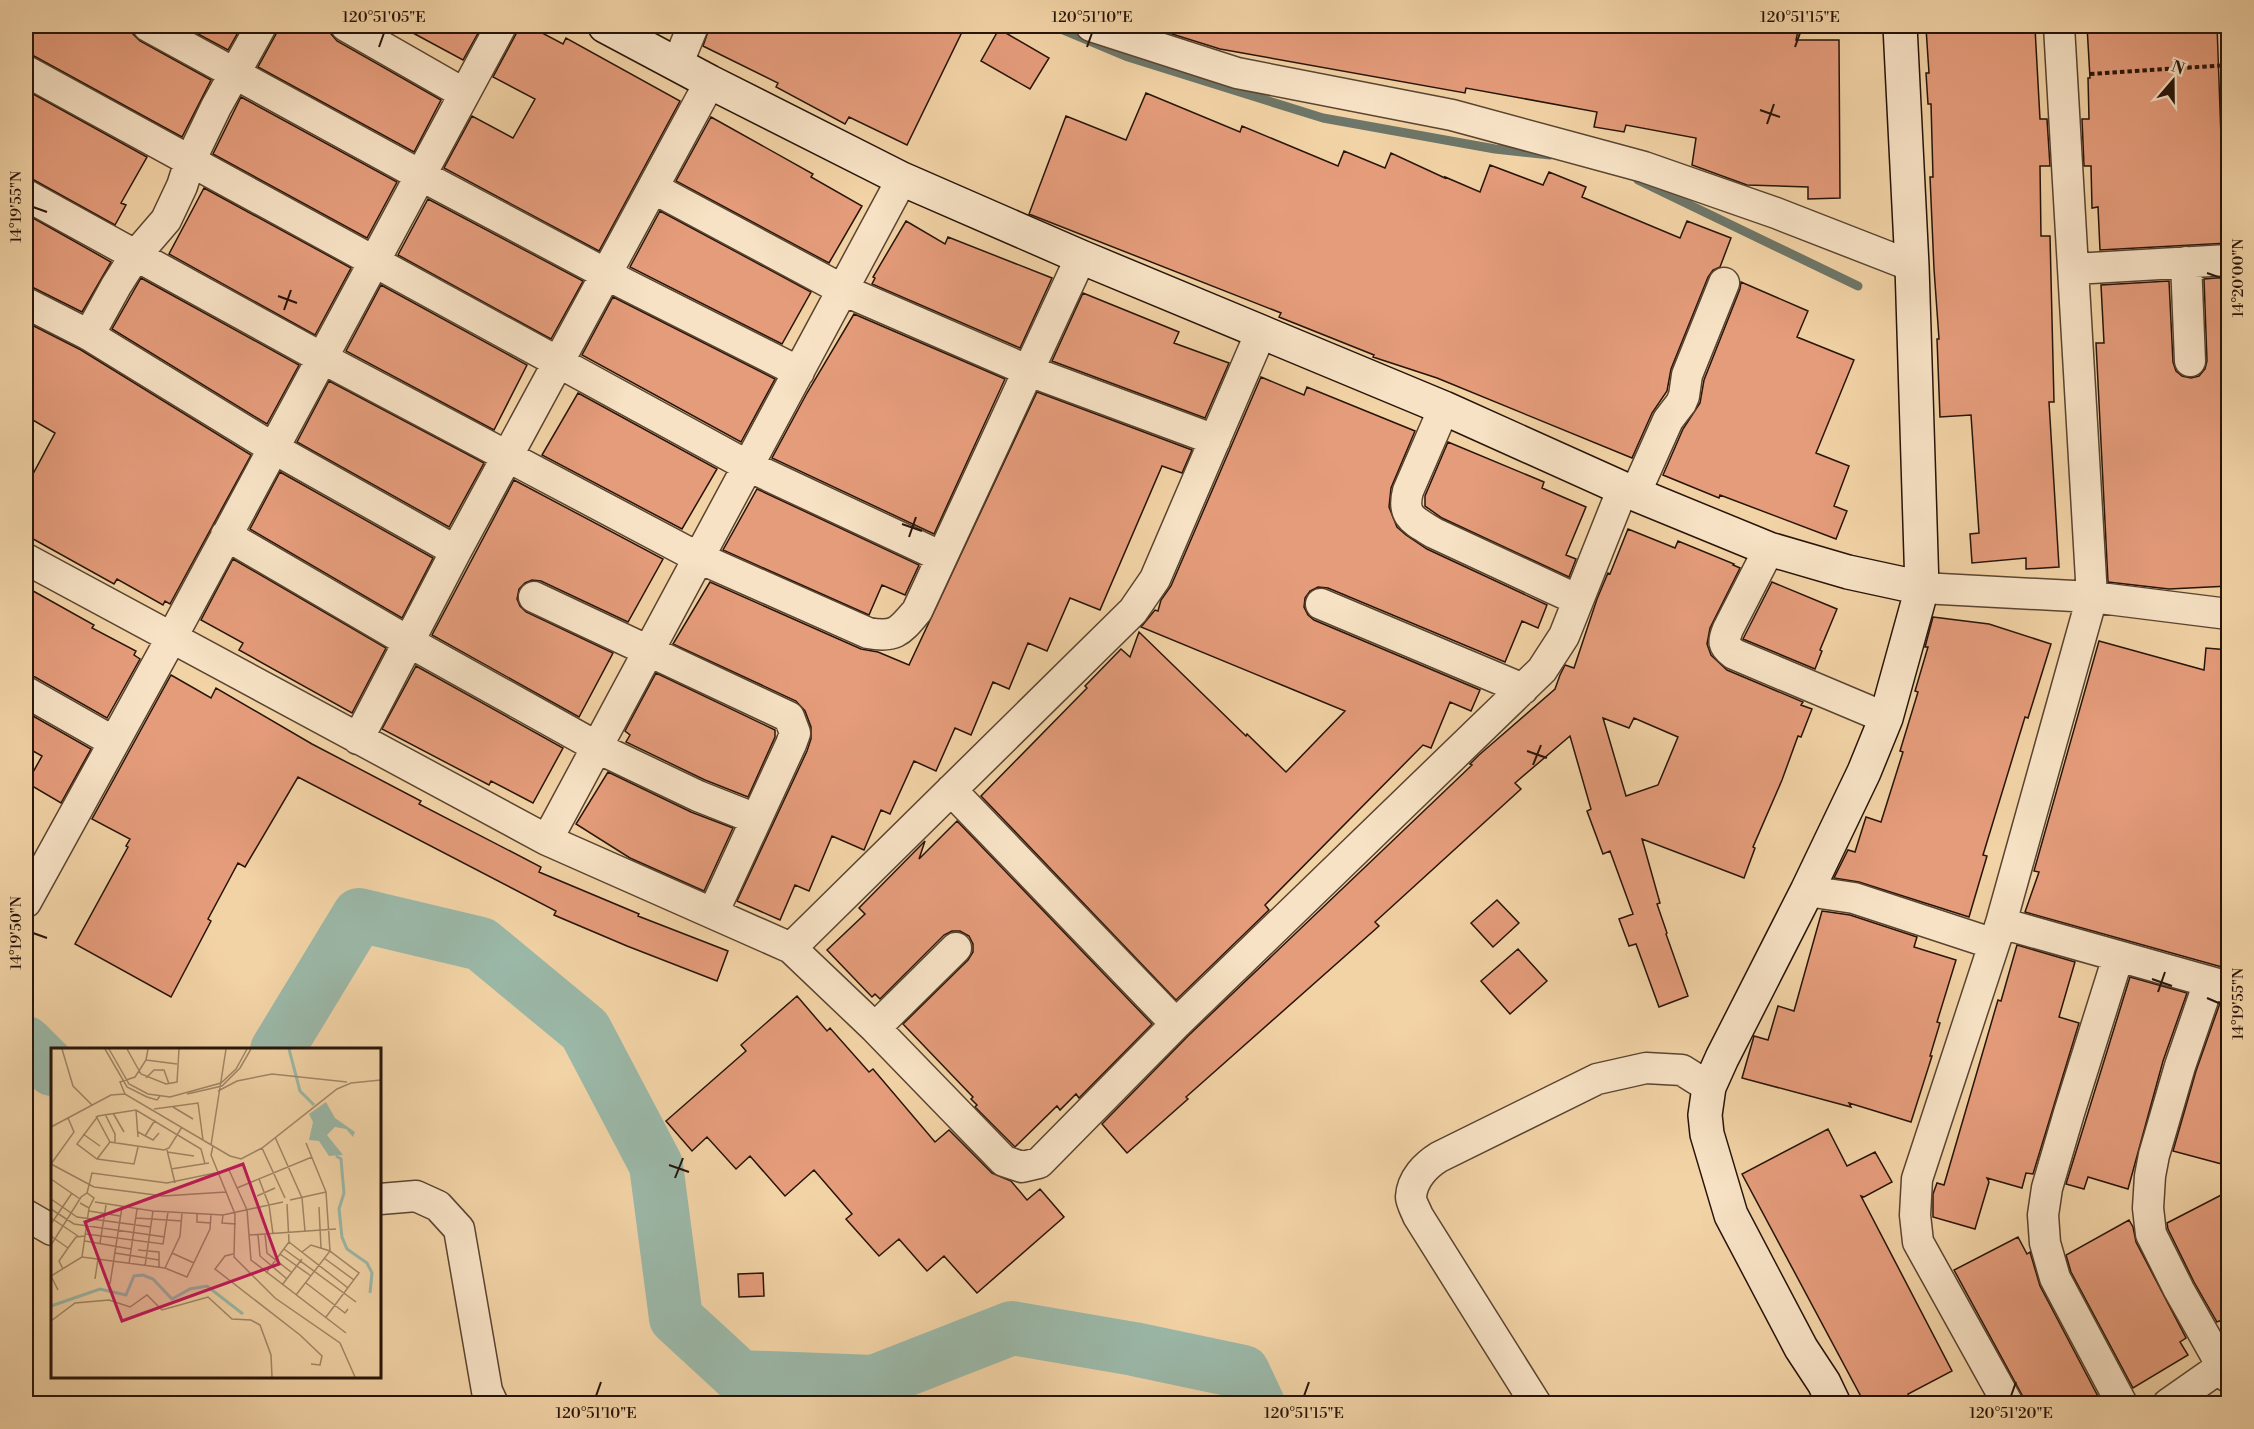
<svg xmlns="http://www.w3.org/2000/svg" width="2254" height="1429" font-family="'Libre Bodoni',serif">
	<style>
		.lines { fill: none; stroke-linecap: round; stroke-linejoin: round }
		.stream { stroke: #6d7668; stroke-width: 9 }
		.river { stroke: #9bb8a8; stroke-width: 54 }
		.building { fill: #e59c7b; stroke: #271409; stroke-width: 1.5; fill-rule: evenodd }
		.street-casing { stroke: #5a4430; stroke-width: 33 }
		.secondary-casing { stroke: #271409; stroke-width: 36 }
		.path { stroke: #271409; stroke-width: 4; stroke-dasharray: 4.5 3; stroke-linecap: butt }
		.street { stroke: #f7e2c5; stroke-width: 30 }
		.secondary { stroke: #f7e2c5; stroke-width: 33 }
		.ticks { fill: none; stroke: #271409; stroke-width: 2 }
		.inset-river { fill: none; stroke: #9bb8a8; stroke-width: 3 }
		.inset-road { fill: none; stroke: #a18767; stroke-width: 1.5 }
		.view { fill: #c2185b; fill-opacity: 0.15; stroke: #c2185b; stroke-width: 3 }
		.inset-edge { fill: none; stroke: #271409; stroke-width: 3 }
		.neatline { fill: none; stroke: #271409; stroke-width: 2 }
		.ticks-label { font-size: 15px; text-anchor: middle; fill: #271409 }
	</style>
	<rect width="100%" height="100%" fill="#f2d3a6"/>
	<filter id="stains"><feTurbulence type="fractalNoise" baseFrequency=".00333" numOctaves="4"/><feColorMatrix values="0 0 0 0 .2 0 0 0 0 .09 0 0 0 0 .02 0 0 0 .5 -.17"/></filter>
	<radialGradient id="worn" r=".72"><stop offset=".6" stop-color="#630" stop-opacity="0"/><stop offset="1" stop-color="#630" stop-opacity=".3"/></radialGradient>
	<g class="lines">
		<!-- stream -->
		<path class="stream" d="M1054,26L1128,57L1323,118L1495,149L1550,155
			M1638,180L1858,286"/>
		<!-- river -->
		<path class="river" d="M26,1043L52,1069
			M277,1050L359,915L481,944L585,1030L656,1165L676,1318L740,1377L874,1382L1012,1328L1134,1349L1243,1372L1258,1404"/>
	</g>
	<!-- building -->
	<path class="building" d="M37,26H131L133,34L140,41L211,80L182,137L34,56L26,54V46Z
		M183,26H239L241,27L228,50Z
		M278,26H329L331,34L337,41L441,100L414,152L258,67L276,34Z
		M400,26H482L463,60Z
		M518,26H529L563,44L566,38L680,101L599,251L444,168L472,116L513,138L535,99L493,77L516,34Z
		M710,26H950L962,32L907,145L849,117L845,124L776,87L778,83L703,46Z
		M1157,26H1799L1796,40H1839L1840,198L1808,199V187L1747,185L1692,165L1696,138L1626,125L1624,132L1594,127L1597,112L1466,88L1465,93L1220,49L1156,29Z
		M1988,26V30L2035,28L2040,119H2047L2050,166H2040L2041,236H2050L2054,402H2049L2059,567L2026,569V558L1972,563L1970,534L1979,533L1971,415L1940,417L1937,339H1939L1934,269L1930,177H1933L1931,104H1928L1926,73H1929L1926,28Z
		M2087,26H2217L2224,220L2229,219V243L2100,250L2098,207L2092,208L2091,166H2084L2082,119H2089L2088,78H2090Z
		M999,29L1049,58L1030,89L981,61Z
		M26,90L147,157L121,203L126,205L115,225L34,180L26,178Z
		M1146,93L1240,132L1242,126L1338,166L1344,151L1385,168L1391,153L1445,178V177L1480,192L1490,165L1543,185L1549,172L1586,187L1582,197L1680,238L1687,221L1731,238L1720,267L1713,270L1708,277L1671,369L1667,391L1652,413L1632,458L1437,378L1373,357L1374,355L1279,317L1281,313L1029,214L1066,116L1126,140Z
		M241,97L397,182L367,238L213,154Z
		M711,117L813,174L811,177L862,206L829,263L676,181Z
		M204,188L351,268L315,335L169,254Z
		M428,199L583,281L551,339L398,255Z
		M660,211L811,292L782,344L630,267Z
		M26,214L111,262L82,312L34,288L26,286Z
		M906,221L945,244L948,237L1052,278L1020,348L872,284L875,278L873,277Z
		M2229,277V586L2169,589L2108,582L2096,343H2104L2101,285L2169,281L2173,362L2176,371L2182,376L2191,378L2199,376L2205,369L2207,361L2204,279Z
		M141,278L299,365L267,424L112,329Z
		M1741,282L1808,311L1797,337L1854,360L1816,453L1849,466L1834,506L1847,511L1836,539L1720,495L1719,498L1663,475L1683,429L1700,403L1704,380L1740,289Z
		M381,285L527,365L494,430L346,351Z
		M1083,293L1179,332L1174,343L1229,363L1205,418L1052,361Z
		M613,297L775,379L741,442L582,355Z
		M854,314L1005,379L934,534L772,458L807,393Z
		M26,322L81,350L251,455L170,604L165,601L163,605L117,579L114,584L26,535V487L55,433L26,416Z
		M1261,377L1304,395L1307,387L1415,431L1391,488L1389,507L1397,527L1406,535L1427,549L1547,605L1538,628L1522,621L1505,662L1328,588L1318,587L1310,591L1305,598L1304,607L1308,615L1314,620L1480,690L1471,711L1450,702L1431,748L1423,745L1265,905L1269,910L1176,1000L981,796L1087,688L1085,686L1121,649L1130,657L1139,632L1246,736L1247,734L1286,772L1345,711L1141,627L1155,610L1158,611L1161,600L1171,586Z
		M329,381L484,463L449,527L297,442Z
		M1037,392L1192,450L1182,473L1162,466L1100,610L1070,598L1047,651L1028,643L1009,689L993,682L971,735L955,728L936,771L914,761L890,814L881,810L864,850L832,836L809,891L795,885L780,920L737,901L807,751L811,739V727L805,711L796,701L673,644L710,582L861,649L878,652L909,665Z
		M578,393L717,469L682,529L542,455Z
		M1448,442L1544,482L1542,488L1586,507L1566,555L1576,559L1569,577L1442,518L1425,506V496Z
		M280,472L433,558L402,618L250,529Z
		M514,480L663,559L628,622L541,581L532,580L525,583L519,589L517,599L520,606L526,612L613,653L579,717L432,635Z
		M757,489L919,565L905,595L882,585L869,615L723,550Z
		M1628,529L1675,548L1678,541L1734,564L1733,565L1740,568L1710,628L1707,644L1711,655L1727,670L1803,702L1801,705L1812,709L1801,737L1798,736L1782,780L1753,847L1755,848L1744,878L1642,839L1660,903L1657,904L1667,933L1666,934L1688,996L1659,1007L1636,944L1629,946L1619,919L1633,914L1610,851L1603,854L1587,811L1591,809L1570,736L1515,783L1521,789L1375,922L1379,926L1186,1097L1188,1099L1127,1153L1102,1124L1188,1036L1472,765L1470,764L1479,755L1555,689L1560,675L1565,665L1574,668L1597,599L1608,573L1610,574ZM1603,718L1629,728L1634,718L1678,737L1658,785L1626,796Z
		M233,559L386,648L352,713L239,650L243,643L201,620Z
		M1772,582L1837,609L1820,650L1822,651L1815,669L1743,639Z
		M26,587L94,625L92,628L136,651L134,655L140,659L107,718L35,677L26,675Z
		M1933,617L1989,624L2051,644L2028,718L2025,717L1983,855L1987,856L1969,917L1859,882L1834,878L1848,850L1855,852L1866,817L1881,822L1903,752L1900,751L1918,692L1915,691L1928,647H1925Z
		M2099,641L2204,670L2206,648L2229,650V843L2222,867L2229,868V969L2025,912L2039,872L2034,871Z
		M416,666L563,748L533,803L491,781L489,785L382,729Z
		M656,673L775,730V737L748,797L705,780L626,742L630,735L625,731Z
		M171,675L211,698L216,688L312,744L421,801L419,804L541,867L539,872L639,914L638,916L728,951L717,981L627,946L554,915L556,911L298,777L245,867L238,863L208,919L211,921L171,997L75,944L128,847L126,846L130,839L92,819Z
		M26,712L91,749L61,803L27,783L42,756L26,747Z
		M608,772L691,812L733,828L704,891L630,858L576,824Z
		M957,821L1152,1024L1079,1098L1076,1094L1060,1110L1057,1106L1015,1147L975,1107L977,1105L971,1099L973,1097L903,1024L968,960L973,952V944L969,936L960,931H952L944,935L880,999L875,994L872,997L827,950L865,914L859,908L925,841L919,859Z
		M1497,900L1519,923L1493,947L1471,923Z
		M1822,911L1850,915L1917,937L1914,947L1956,960L1937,1022L1940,1023L1930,1056H1932L1911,1122L1849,1103L1851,1107L1742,1078L1754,1036L1768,1040L1778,1006L1794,1011Z
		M2017,945L2075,962L2059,1017L2079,1023L2033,1174L2026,1173L2022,1188L1987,1178L1989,1182L1975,1229L1933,1217V1194L1937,1183L1944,1185L1998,1000L2001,1001Z
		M1518,949L1547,981L1510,1014L1481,981Z
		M2130,977L2187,993L2163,1061L2128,1189L2088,1177L2084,1189L2066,1184Z
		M797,996L827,1031L830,1028L869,1072L873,1069L935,1142L949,1130L992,1173L1011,1181L1027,1200L1040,1189L1064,1217L977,1293L944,1256L927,1271L899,1239L879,1256L846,1219L852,1214L814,1170L785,1196L750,1156L736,1169L707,1137L692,1151L666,1121L746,1051L741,1045Z
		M2220,1003L2229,1004V1166L2173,1151L2196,1071Z
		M1828,1129L1847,1166L1875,1152L1892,1182L1864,1197L1861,1196L1952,1371L1908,1394L1913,1404H1865L1742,1174Z
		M2229,1191V1317L2217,1322L2194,1282L2168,1229L2167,1223Z
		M2129,1220L2133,1227L2136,1242L2186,1338L2180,1342L2188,1355L2133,1388L2071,1272L2066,1255Z
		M2018,1237L2027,1254L2030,1252L2040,1286L2102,1404H2027L1954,1270Z
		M763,1273L764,1296L739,1297L738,1274Z"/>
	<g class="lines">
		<defs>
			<path id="street" d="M148,26L420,175L625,284L799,372
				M346,26L463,93
				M1091,26L1237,73L1452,115L1644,167L1776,213L1912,266
				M677,65L693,26
				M26,71L748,466L942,557
				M653,188L843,290L1029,371L1215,440
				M26,195L322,358L699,558L868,633C896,638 900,631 917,611L1081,257
				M2186,262L2190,361
				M2074,269L2228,260
				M26,303L89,335L273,448L456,551
				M89,335L116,286L135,256L166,220L182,186L190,161L216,107L261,26
				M1444,408L1408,491C1401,517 1415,521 1434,533L1578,600
				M1635,494L1668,420L1681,403L1684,396L1687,375L1724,283
				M226,535L409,642L608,753L698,796L756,819
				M1769,549L1728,629C1723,642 1722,645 1734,654L1886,718
				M26,559L547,840L791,948L875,1028L1004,1161L1022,1167L1039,1163L1176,1024L1542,670L1564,636L1623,488
				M1922,588L2092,597L2228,614
				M534,597L789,717L795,733L791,744L713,913
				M1321,604L1523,689
				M26,692L114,742
				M358,739L456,551L710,82
				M951,790L1176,1024
				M547,840L902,179
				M1807,891L1854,898L1994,944
				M26,902L172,637L501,26
				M2001,923L2228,987
				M791,948L1133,611L1155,579L1261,332
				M2118,957L2069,1113L2047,1188L2043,1215L2045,1243L2055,1278L2122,1404
				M2209,982L2180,1066L2154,1155L2150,1176L2148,1208L2151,1234L2179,1290L2228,1377
				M875,1028L956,948
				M380,1199L416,1196L438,1206L459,1229L487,1391L493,1404
				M26,1215L52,1230
				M1536,1404L1418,1216C1416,1211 1411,1202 1411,1197C1412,1179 1426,1165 1439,1157L1597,1079L1646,1068L1682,1070L1709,1087
				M2008,1404L1918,1242L1915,1215L1917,1179L2001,923L2092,597L2059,26
				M2168,1404L2228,1362"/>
			<path id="secondary" d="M605,26L710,82L902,179L1081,257L1444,408L1635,494L1769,549L1848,572L1922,588
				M1834,1404L1824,1383L1801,1348L1731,1215L1707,1134L1705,1115L1709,1087L1722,1058L1807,891L1864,772L1886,718L1922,588L1912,266L1900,26"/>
		</defs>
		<!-- street casing -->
		<use href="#street" class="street-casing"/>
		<!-- secondary casing -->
		<use href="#secondary" class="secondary-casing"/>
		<!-- path -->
		<path class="path" d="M2090,74L2228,65"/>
		<!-- street -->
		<use href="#street" class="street"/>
		<!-- secondary -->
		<use href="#secondary" class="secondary"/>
	</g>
	<!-- ticks -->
	<path class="ticks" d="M379,47L384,33M1087,47L1092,33M1795,47L1800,33M1760,110L1780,117M1767,124L1774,104M33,207L47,212M2207,273L2221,278M278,296L297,303M284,310L291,290M902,524L922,531M909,537L916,517M1527,751L1547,758M1533,765L1541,745M33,933L47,938M2152,979L2172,986M2158,992L2165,972M2207,998L2221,1004M669,1165L689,1172M675,1178L683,1158M596,1396L601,1382M1304,1396L1309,1382M2011,1396L2016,1382"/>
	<!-- overview -->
	<g transform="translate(51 1048)">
		<rect width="330" height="330" fill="#f2d3a6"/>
		<path d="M275,54L284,70L304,84L302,89L295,81L284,79L276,87L292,107L278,108L268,93L258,92L262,74L258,66Z" fill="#9bb8a8"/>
		<path class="inset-river" d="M238,1L249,43L263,57M285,108L290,111L291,123L293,145L288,161L291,189L296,201L316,215L321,225L319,245M0,258L49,241L75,247L83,228L92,227L102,231L121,251L139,241L156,238L192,266"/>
		<path class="inset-road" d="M11,1L22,38L41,57M54,1L76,39L96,49L106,52L109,48M58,1L78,36L97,46L119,49L170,35L185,21L196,1M76,1L90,26L115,36L126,34L128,1M95,12L126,16M95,30L103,22H113L118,36M167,43L186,33L221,26L296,34M74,46L69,34L84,29L95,12L97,1M136,46L171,38L189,20L200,1M122,59L142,71M103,61L147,55L152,92M85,62L87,89M62,65L73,84M54,66L64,86V95M45,68L59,94L113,102L118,100L131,79M0,79L60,47L74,46L179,108L190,111L211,100L286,41L300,35L330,32M87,84L102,92L108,85M32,86L49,98M94,88L104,72M224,89L251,150L254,183M255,95L275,144L279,203L308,225L275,269M160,97L175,1M162,98L160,107L184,166L183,209L224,250L289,295L304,329M87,99L83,116L46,111L26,96L47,68L85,62L150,101L154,116M211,100L234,150M116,102L124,135M116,104L143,108M46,111L59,94M0,116L43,139L112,148L175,144M0,116L23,84L17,70M120,121L158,115M0,131L29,151M208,131L218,157L222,186M186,140L261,109M36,145L41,125L116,135L178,122L196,162L200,212L295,285M206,148L224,140M0,151L26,169L100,179M239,152L275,144M44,154L102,163L172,167L232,154M268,159L270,200M0,161L23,176L114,189M38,163L69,168M146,165V174L160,175M172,167L171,175L185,176M0,170L27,188M85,170L131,173M0,176L21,145M35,186L112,196L117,164M214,186L216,205L240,224M198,187L285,181M207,187L209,208L236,231M0,188L17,200M34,193L80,201M238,194L297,240M49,195L55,157M0,197L30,149L36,145L43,150L38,160L29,155M233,201L305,254M87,202L108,204V219M64,205L108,212M121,205L143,215M182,206L174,208L164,221L249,287L271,308L269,317L260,316M229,206L260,228M31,209L114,220L136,229L159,181L160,166M273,210L303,232M78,216L86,161M94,218L102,163M114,220L129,188L131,165M12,221L8,213L17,200L25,189L34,188M215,225L238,194L236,156M44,231L47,211M255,235L294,265L297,261M59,236L71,159M231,237L251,211M7,242L0,228L31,209L38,160M245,247L279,203L260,197L251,204M0,273L24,255L58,252L79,259L96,247L111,262L157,249L181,271L200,272L209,277L220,307L221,329"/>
		<path class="view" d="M192,116L228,216L71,273L34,174Z"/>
		<rect width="330" height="330" class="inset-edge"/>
	</g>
	<!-- margin -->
	<rect width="2254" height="1429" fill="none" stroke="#f2d3a6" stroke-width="66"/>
	<!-- north arrow -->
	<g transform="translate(2173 81) rotate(20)" stroke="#f7e2c5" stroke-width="4.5" paint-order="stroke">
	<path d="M0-4.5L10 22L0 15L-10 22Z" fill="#271409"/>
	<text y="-9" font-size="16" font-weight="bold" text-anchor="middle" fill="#271409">N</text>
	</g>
	<rect x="33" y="33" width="2188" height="1363" class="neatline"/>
	<g class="ticks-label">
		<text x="384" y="22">120°51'05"E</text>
		<text x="1092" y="22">120°51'10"E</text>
		<text x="1800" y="22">120°51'15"E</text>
		<text transform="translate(16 207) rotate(-90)" y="5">14°19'55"N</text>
		<text transform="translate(2238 278) rotate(-90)" y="5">14°20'00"N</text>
		<text transform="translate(16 933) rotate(-90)" y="5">14°19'50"N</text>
		<text transform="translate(2238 1004) rotate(-90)" y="5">14°19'55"N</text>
		<text x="596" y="1418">120°51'10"E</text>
		<text x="1304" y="1418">120°51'15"E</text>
		<text x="2011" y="1418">120°51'20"E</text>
	</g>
	<rect width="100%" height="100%" filter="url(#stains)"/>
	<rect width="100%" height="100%" fill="url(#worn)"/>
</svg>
